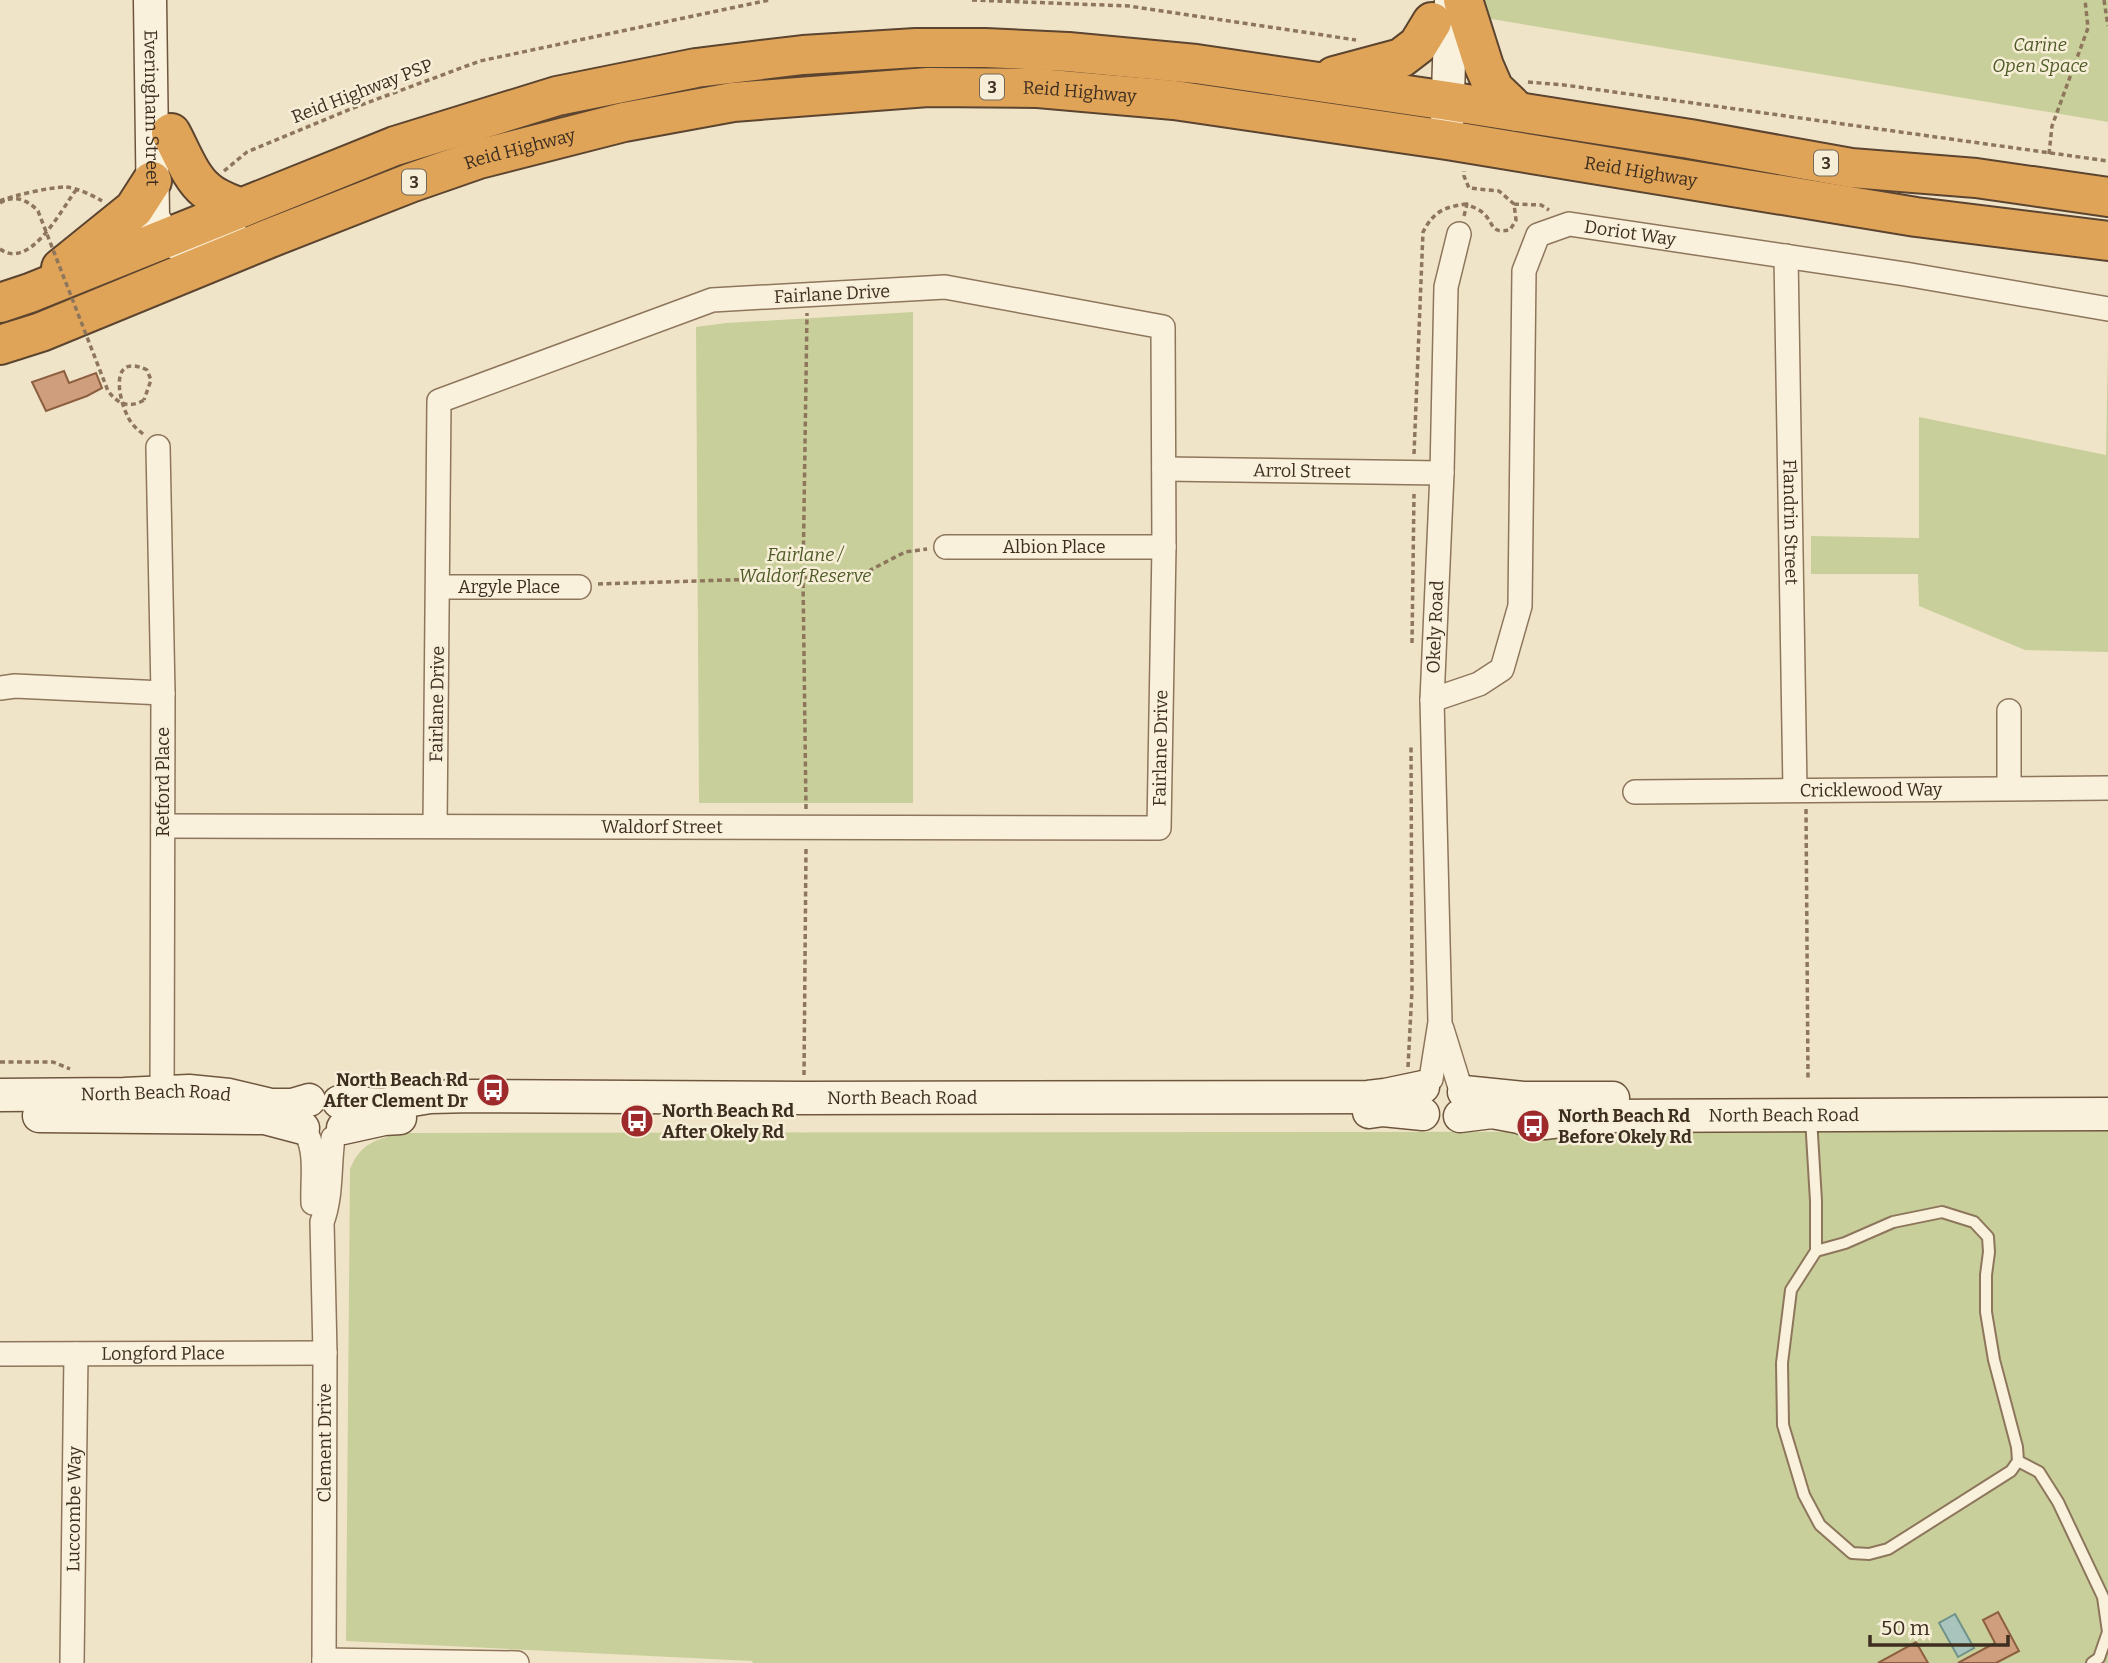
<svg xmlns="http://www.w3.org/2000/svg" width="2108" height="1663" font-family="Bitter,serif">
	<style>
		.green { fill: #c9cf9b }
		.water { fill: #a9c4bc; stroke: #6f938a; stroke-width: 2 }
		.building { fill: #cf9f7d; stroke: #8d5f41; stroke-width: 2 }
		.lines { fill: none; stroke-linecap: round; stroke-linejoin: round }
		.lane-casing { stroke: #8d765c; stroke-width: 14 }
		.street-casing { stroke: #8d765c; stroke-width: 26 }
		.secondary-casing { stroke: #6f573f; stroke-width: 35 }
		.highway-casing { stroke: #5b4430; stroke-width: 42 }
		.path { stroke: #8d765c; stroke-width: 3.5; stroke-dasharray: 5 3.5; stroke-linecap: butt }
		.lane { stroke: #faf1dc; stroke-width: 10 }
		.street { stroke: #faf1dc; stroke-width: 23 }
		.secondary { stroke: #faf1dc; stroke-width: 32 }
		.highway { stroke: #e0a458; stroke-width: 38 }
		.path-bridge { stroke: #8d765c; stroke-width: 3.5; stroke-dasharray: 5 3.5; stroke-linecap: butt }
		.labels { text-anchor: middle; stroke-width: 5; stroke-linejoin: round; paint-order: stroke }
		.shield { fill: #f7eed8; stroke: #756857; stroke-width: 2 }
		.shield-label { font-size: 16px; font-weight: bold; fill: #3d2e20 }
		.park-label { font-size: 18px; font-style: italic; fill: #4d5a26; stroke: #f7eed8 }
		.street-label { font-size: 18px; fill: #3d2e20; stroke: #f7eed8 }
		.poi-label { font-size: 18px; font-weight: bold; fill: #3d2e20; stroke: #f7eed8; text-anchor: start }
	</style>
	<rect width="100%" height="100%" fill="#f0e4c8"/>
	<!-- green -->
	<path class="green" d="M1479,0H2108V122L1479,17Z
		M913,312V803H699L696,327L726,323Z
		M2108,348V652L2025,650L1919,606L1918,574H1811V536L1919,538V417L2106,455Z
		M2108,1131V1663H753L752,1661L346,1641L350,1169C361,1143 375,1140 400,1133Z"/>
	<!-- water -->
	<path class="water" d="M1955,1614L1974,1648L1958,1657L1939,1623Z"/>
	<!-- building -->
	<path class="building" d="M64,371L69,383L96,373L102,388L87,396L46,411L32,382Z
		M1998,1612L2019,1651L1996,1663H1958L1995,1643L1983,1620Z
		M1916,1642L1928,1663H1878Z"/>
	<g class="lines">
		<defs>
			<path id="lane" d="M1811,1118L1816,1201V1251L1791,1290L1782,1363L1783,1425L1804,1495L1820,1525L1852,1553L1869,1554L1888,1549L2011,1471L2018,1461L2017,1447L1994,1360L1986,1312V1275L1989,1252L1988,1237L1974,1222L1942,1212L1893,1222L1845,1243L1816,1251
				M2018,1461L2039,1472L2058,1502L2103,1597L2108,1632L2099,1658L2092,1663"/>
			<g id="street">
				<path id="s1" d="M1786,256L1795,790"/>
				<path d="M158,447L163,693L162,1105"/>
				<path id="s2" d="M1164,469L1442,473"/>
				<path id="s3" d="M946,547H1164"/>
				<path id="s4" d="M439,587H579"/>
				<path d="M0,688L15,686L163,693"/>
				<path id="s5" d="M1432,700L1479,684L1502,669L1520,606L1524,271L1538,235L1569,224L1905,274L2108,309"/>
				<path d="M2009,711V788"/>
				<path id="s6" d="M1635,792L2108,788"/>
				<path id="s7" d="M163,826L1159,828L1164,547L1163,327L945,287L712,300L439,401L435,826"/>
				<path d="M1442,1029L1459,1084"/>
				<path id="s8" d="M1431,1079L1440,1022L1432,700L1442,473L1446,287L1459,234"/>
				<path d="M307,1134C317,1156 312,1179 313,1203"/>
				<path id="s9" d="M0,1354L325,1353"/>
				<path d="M324,1660L517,1663"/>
				<path id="s10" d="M72,1663L76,1354"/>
				<path id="s11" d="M324,1663L325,1353L322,1222C332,1196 329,1165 333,1138"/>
			</g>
			<g id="secondary">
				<path id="s12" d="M150,0L153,217C173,257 201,249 239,242"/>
				<path d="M1447,125L1451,0"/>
				<path d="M1464,1092L1523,1098H1613"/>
				<path id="s13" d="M0,1095L124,1094L189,1091L229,1095L271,1105H292L309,1100"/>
				<path id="s14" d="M339,1102L382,1105L430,1097L473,1096L803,1098L1368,1097L1385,1095L1423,1087"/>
				<path d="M1369,1112L1383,1110L1423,1114"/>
				<path d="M39,1116L265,1118L303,1128"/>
				<path id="s15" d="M1460,1116L1492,1112L1519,1117L1532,1122L1546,1123L1599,1116L2108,1114"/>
				<path d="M343,1128L384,1119L400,1118"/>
			</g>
			<g id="highway">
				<path d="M1463,0L1484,66L1494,89L1518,112"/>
				<path d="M1334,76L1401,58L1418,45L1432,22"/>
				<path d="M171,133C181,151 190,177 206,190C216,199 229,203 241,208"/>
				<path d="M61,268L134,209L152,181"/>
				<path d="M0,303L30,293L395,146L557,96L696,68L803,55L916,48H985L1068,52L1196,64L1448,101L1690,139L1851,168L1976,178L2108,197"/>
				<path id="s16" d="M0,345L41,332L270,238L410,183L479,159L624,122L733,102L928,87L1038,88L1174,100L1447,140L1916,217L2108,241"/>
			</g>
		</defs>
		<!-- lane casing -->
		<use href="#lane" class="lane-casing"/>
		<!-- street casing -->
		<use href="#street" class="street-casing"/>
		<!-- secondary casing -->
		<use href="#secondary" class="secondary-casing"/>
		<!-- highway casing -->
		<use href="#highway" class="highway-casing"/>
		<!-- path -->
		<path class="path" d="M972,0L1129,6L1356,40
			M2104,0L2108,26
			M1528,82L1564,85L2108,161
			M2049,154L2052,126L2088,28L2085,0
			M224,171L247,152L353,108L480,61L769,0
			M0,201C14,195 51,187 66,187C77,188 92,195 102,201
			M1514,204L1541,205L1549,210
			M1464,216L1467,204C1472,207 1479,209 1483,213C1495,223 1489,234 1510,230L1516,220L1514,204L1499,191L1469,188L1464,176V171
			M0,249C30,271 61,210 76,190
			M143,434C137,429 131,424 128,417C118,398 109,352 147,370L151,380L144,400
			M1414,454L1423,232C1434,211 1444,207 1467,204
			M598,584L859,576L905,552L927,549
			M1412,643L1414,494
			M806,809L803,578L807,313
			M1806,809L1808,1079
			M0,1062H53L70,1069
			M1408,1067L1412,990L1411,746
			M804,1075L806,848"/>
		<!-- lane -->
		<use href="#lane" class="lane"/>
		<!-- street -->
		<use href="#street" class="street"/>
		<!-- secondary -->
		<use href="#secondary" class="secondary"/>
		<!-- highway -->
		<use href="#highway" class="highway"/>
		<!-- path-bridge -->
		<path class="path-bridge" d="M0,203C14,194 28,200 38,211L108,391C118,404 129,409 144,400"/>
	</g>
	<!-- icons -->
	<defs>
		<symbol id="bus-disc" viewBox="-11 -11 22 22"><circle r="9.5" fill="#9e2a2b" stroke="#f7eed8"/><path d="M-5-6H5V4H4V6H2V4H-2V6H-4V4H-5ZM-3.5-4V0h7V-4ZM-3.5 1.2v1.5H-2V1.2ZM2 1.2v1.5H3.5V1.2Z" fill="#fff"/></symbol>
	</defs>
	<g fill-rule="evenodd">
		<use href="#bus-disc" x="474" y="1071" width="38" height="38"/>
		<use href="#bus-disc" x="618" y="1102" width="38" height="38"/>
		<use href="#bus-disc" x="1514" y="1107" width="38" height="38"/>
	</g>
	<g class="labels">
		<!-- shield labels -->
		<g class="shield">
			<rect x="980" y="74.5" width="24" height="25" rx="5"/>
			<rect x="1814" y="150.5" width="24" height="25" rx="5"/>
			<rect x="402" y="169.5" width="24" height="25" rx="5"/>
		</g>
		<g class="shield-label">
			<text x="992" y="93">3</text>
			<text x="1826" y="169">3</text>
			<text x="414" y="188">3</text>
		</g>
		<!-- park labels -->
		<g class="park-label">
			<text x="2040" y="51">Carine<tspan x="2040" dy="21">Open Space</tspan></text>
			<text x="805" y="561">Fairlane /<tspan x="805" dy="21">Waldorf Reserve</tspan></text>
		</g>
		<!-- street labels -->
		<g class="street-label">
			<text transform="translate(362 91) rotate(-21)" y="6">Reid Highway PSP</text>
			<text dy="6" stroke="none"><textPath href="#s16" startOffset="1122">Reid Highway</textPath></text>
			<text dy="6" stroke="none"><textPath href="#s12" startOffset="108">Everingham Street</textPath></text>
			<text dy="6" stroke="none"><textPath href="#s16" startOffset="556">Reid Highway</textPath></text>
			<text dy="6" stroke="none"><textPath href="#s16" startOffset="1689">Reid Highway</textPath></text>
			<text dy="6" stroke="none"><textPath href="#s5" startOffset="611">Doriot Way</textPath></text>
			<text transform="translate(832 294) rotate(-3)" y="6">Fairlane Drive</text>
			<text dy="6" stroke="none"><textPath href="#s2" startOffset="138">Arrol Street</textPath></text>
			<text dy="6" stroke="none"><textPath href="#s1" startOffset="266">Flandrin Street</textPath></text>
			<text dy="6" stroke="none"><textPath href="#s3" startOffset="108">Albion Place</textPath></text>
			<text dy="6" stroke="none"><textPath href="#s4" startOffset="70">Argyle Place</textPath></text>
			<text dy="6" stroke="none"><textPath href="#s8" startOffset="453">Okely Road</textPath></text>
			<text transform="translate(437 704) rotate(-89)" y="6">Fairlane Drive</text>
			<text dy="6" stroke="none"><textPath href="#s7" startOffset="1076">Fairlane Drive</textPath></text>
			<text transform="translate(163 782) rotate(-90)" y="6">Retford Place</text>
			<text dy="6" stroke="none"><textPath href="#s6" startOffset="236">Cricklewood Way</textPath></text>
			<text dy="6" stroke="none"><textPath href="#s7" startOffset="499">Waldorf Street</textPath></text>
			<text dy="6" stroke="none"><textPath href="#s13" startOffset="156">North Beach Road</textPath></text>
			<text dy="6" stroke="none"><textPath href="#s14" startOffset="564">North Beach Road</textPath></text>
			<text dy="6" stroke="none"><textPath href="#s15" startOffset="326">North Beach Road</textPath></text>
			<text dy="6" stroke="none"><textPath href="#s9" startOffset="163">Longford Place</textPath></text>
			<text dy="6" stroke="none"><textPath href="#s11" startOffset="220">Clement Drive</textPath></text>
			<text dy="6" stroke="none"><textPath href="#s10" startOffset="154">Luccombe Way</textPath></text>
		</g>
		<!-- poi labels -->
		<g class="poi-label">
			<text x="468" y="1086" text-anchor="end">North Beach Rd<tspan x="468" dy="21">After Clement Dr</tspan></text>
			<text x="662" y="1117">North Beach Rd<tspan x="662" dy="21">After Okely Rd</tspan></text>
			<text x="1558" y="1122">North Beach Rd<tspan x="1558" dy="21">Before Okely Rd</tspan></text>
		</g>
	</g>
	<!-- scale -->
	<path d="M1870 1635v10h138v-10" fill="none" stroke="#3d2e20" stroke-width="3.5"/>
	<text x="1881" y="1635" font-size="21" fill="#3d2e20" stroke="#f7eed8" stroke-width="5" paint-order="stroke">50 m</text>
</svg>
